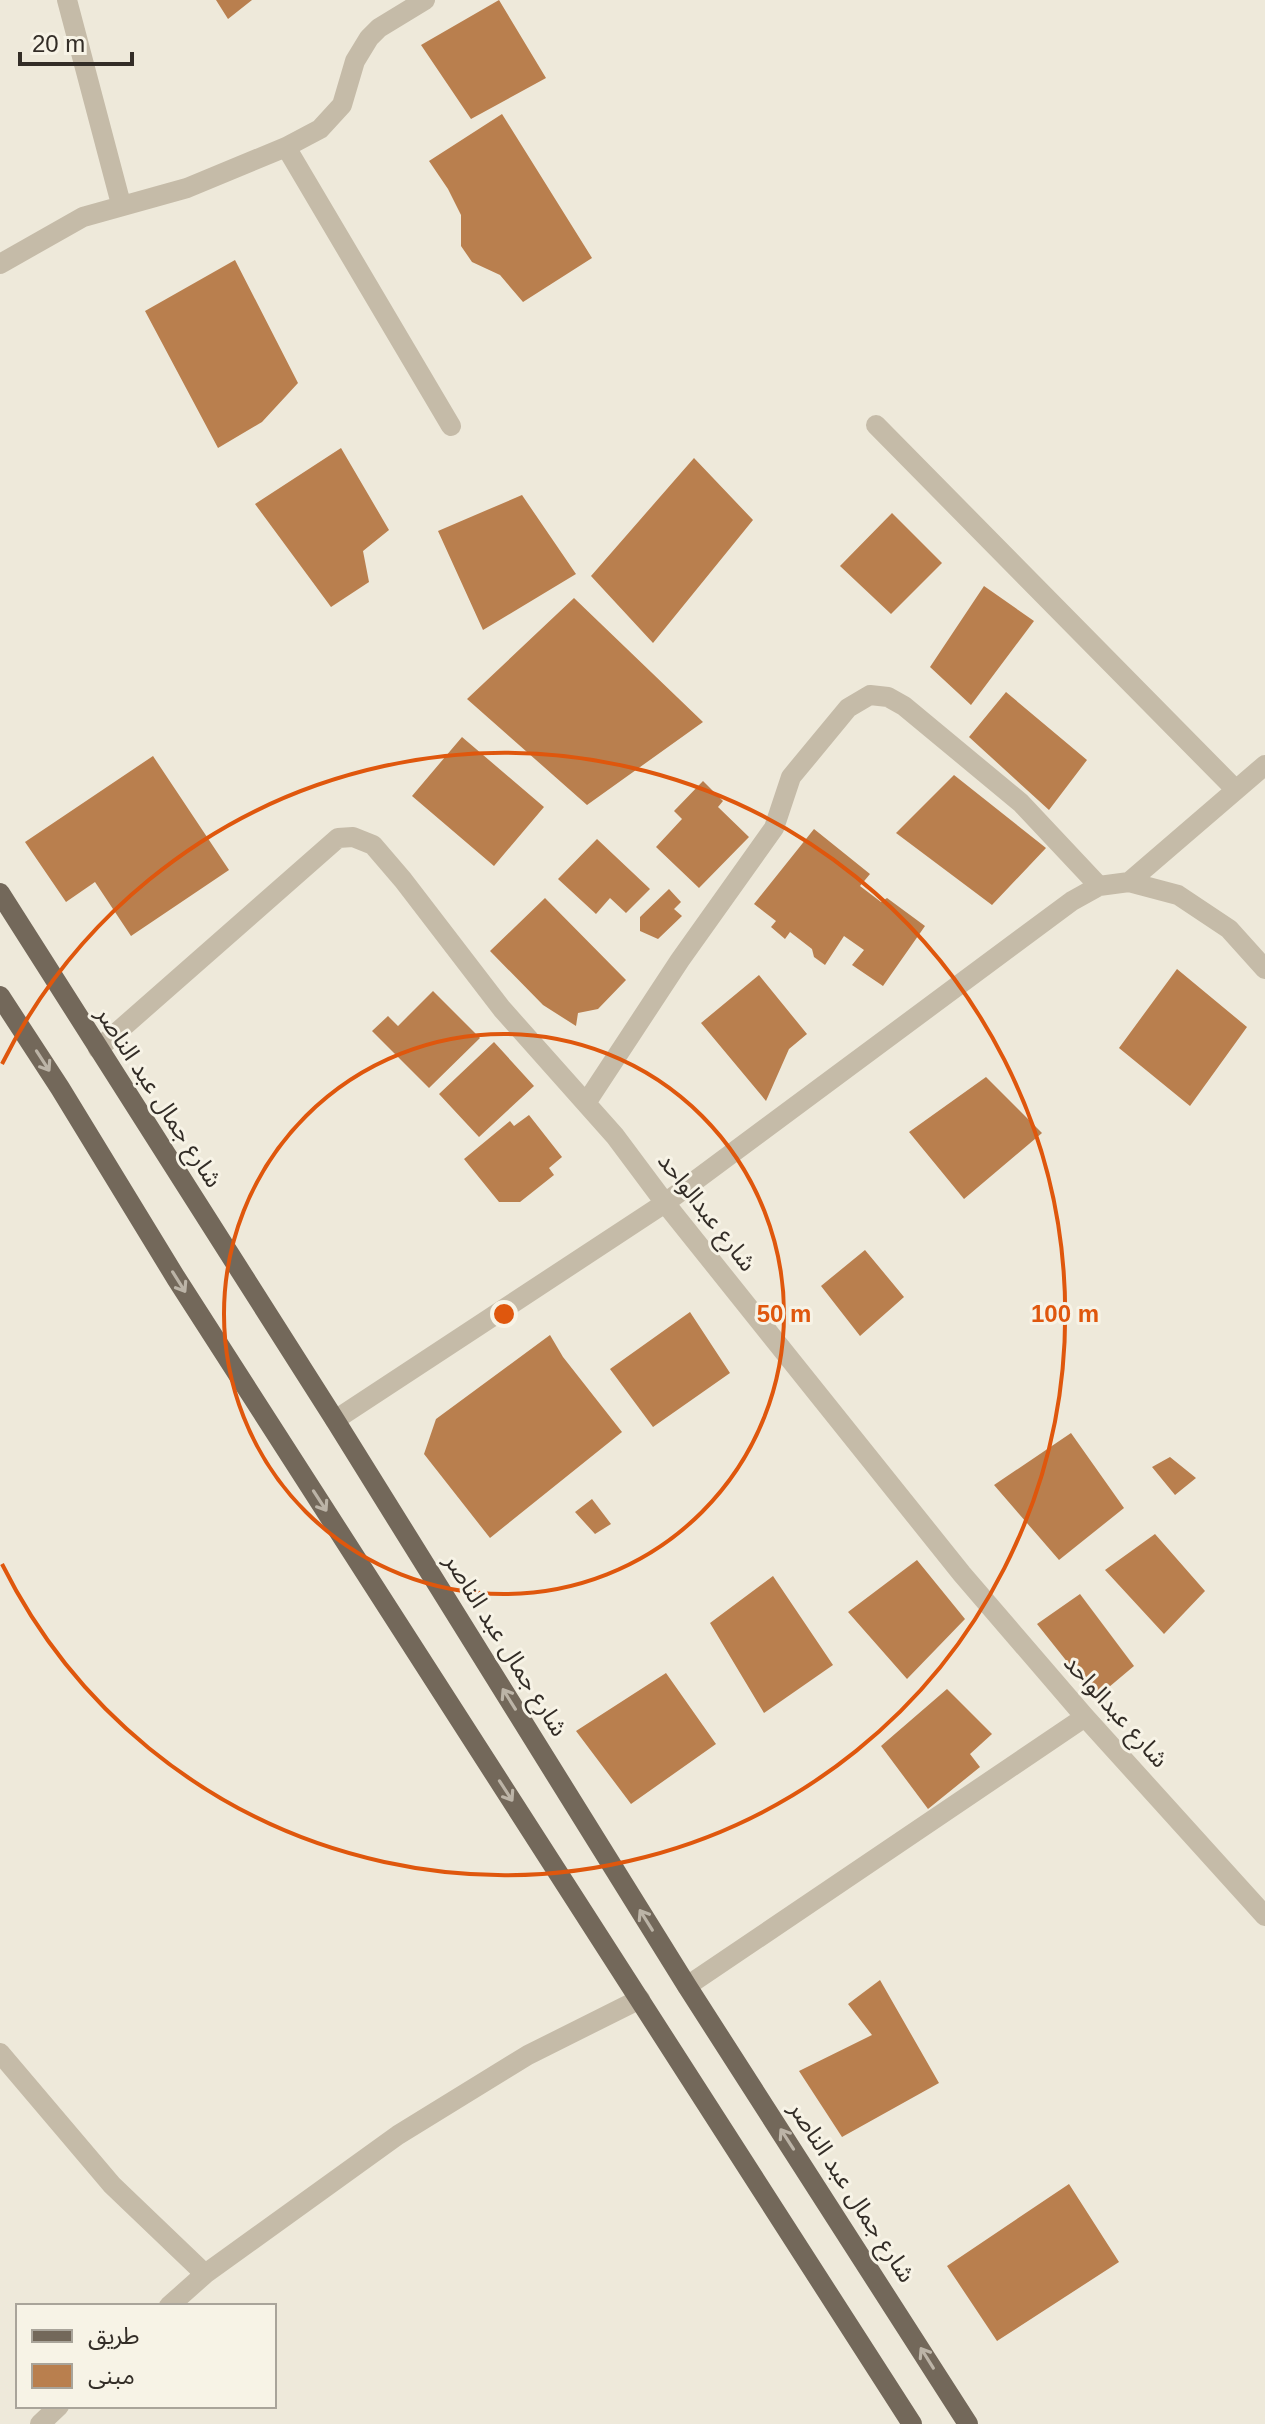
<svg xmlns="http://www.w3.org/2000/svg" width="1265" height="2424" font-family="Arial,'Noto Sans Arabic',sans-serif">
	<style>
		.building { fill: #b97f4e }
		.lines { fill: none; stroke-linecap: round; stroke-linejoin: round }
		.street { stroke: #c5bba8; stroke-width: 20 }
		.primary { stroke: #73685a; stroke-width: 20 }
		.oneway { stroke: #bcb4a7 }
		.ring { fill: none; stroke: #df570d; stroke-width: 4 }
		.labels { text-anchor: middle; stroke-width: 6; stroke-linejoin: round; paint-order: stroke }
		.street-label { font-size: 24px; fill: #332d27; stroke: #f7f3e6 }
		.centre { fill: #df570d; stroke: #f7f3e6; stroke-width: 4 }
		.ring-label { font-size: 24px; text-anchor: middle; font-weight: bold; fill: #df570d; stroke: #f7f3e6; stroke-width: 6; stroke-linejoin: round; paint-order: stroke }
	</style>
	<rect width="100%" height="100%" fill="#eee9da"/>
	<!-- building -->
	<path class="building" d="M216,0H252L228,19Z
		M499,0L546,78L471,119L421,45Z
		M502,114L592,258L523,302L500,275L472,262L461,246V215L448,189L429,161Z
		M235,260L298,383L262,422L218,448L145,311Z
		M341,448L389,530L363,551L369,582L331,607L255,504Z
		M694,458L753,520L653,643L591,576Z
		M522,495L576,574L483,630L438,531Z
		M892,513L942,563L891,614L840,566Z
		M984,586L1034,621L971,705L930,667Z
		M574,598L703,722L587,805L467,699Z
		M1006,692L1087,760L1049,810L969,737Z
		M462,737L544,807L494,866L412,796Z
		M153,756L229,870L131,936L95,882L66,902L25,842Z
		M954,775L1046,848L992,905L896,833Z
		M703,781L723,801L718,807L749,837L699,888L656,847L682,819L674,811Z
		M814,829L870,874L860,886L881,902L887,898L925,926L883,986L852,965L864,950L844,936L825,965L814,957L812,949L790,932L785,939L771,927L776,921L754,904Z
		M597,839L650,889L626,913L610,898L596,914L558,879Z
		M669,889L681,902L674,909L682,916L658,939L640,931V917Z
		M545,898L626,980L598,1009L578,1013L576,1026L543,1005L490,951Z
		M1177,969L1247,1027L1190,1106L1119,1048Z
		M759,975L807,1034L789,1049L766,1101L701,1023Z
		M433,991L480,1038L429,1088L372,1031L388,1016L398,1026Z
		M494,1042L534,1086L479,1137L439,1094Z
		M986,1077L1042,1133L964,1199L909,1132Z
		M529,1115L562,1157L549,1168L554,1175L520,1202H499L464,1159L510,1121L514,1126Z
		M865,1250L904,1297L860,1336L821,1286Z
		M690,1312L730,1373L653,1427L610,1369Z
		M550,1335L563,1357L622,1432L490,1538L424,1454L436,1419Z
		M1071,1433L1124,1508L1059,1560L994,1485Z
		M1170,1457L1196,1478L1175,1495L1152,1467Z
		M592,1499L611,1524L595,1534L575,1512Z
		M1155,1534L1205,1591L1164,1634L1105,1570Z
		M917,1560L965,1619L907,1679L848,1612Z
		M773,1576L833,1665L764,1713L710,1623Z
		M1080,1594L1134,1666L1096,1698L1037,1624Z
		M666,1673L716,1744L631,1804L576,1731Z
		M947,1689L992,1734L970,1754L980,1767L928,1809L881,1746Z
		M880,1980L939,2083L842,2137L799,2071L872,2035L848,2004Z
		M1069,2184L1119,2262L997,2341L947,2266Z"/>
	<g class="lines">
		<!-- street -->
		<path class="street" d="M67,0L121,204
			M286,147L451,426
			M0,264L83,217L187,188L286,147L320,129L342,105L355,61L369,38L379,28L425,0
			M876,425L1236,790
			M1129,882L1265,765
			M98,1049L338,838L353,837L373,845L403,880L502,1009L615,1136L665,1203L962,1574L1085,1717L1265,1916
			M586,1103L680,960L774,828L791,777L848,708L870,695L888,697L904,706L1021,803L1099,886
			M335,1420L665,1203L1072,901L1099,886L1129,882L1178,895L1229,929L1265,969
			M687,1986L1085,1717
			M0,2053L112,2185L205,2274L169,2306
			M205,2274L398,2135L528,2055L640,1999
			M40,2424L59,2406"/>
		<!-- primary -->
		<path class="primary" d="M0,893L335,1420L687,1986L968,2424
			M0,996L60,1088L176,1278L912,2424"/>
	</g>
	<!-- one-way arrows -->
	<defs><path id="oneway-shaft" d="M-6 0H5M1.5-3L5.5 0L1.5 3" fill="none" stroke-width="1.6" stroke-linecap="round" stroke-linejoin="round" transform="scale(2)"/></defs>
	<g class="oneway">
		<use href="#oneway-shaft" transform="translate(43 1061) rotate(57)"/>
		<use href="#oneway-shaft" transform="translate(179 1282) rotate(58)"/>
		<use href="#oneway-shaft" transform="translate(320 1501) rotate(57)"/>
		<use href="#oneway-shaft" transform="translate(509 1699) rotate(-122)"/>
		<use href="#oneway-shaft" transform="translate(506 1791) rotate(57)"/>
		<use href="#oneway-shaft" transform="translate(646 1920) rotate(-122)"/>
		<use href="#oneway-shaft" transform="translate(787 2139) rotate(-123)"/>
		<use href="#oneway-shaft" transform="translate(927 2358) rotate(-122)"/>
	</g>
	<!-- distance rings -->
	<g class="ring">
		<circle cx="504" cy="1314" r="280"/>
		<path d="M2 1064A561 561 0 1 1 2 1564"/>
	</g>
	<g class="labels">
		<!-- street labels -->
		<g class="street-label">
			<text transform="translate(159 1097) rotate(57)" y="8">شارع جمال عبد الناصر</text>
			<text transform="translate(707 1212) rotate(52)" y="8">شارع عبدالواحد</text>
			<text transform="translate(506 1645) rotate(58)" y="8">شارع جمال عبد الناصر</text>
			<text transform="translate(1116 1711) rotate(48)" y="8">شارع عبدالواحد</text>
			<text transform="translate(852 2192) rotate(57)" y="8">شارع جمال عبد الناصر</text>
		</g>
	</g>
	<circle cx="504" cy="1314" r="12" class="centre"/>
	<g class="ring-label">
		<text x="784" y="1322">50 m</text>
		<text x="1065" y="1322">100 m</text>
	</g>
	<!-- legend -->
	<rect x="16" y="2304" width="260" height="104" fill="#f7f3e6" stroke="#a9a49a" stroke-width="2"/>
	<rect x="32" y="2330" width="40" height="12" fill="#73685a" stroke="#a9a49a" stroke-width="2"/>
	<text x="88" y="2344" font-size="24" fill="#332d27">طريق</text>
	<rect x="32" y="2364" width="40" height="24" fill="#b97f4e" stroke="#a9a49a" stroke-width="2"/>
	<text x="88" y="2384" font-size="24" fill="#332d27">مبنى</text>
	<!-- scale -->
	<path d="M20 52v12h112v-12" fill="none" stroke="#332d27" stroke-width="4"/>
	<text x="32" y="52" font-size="24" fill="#332d27" stroke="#f7f3e6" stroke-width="6" paint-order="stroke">20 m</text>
</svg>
